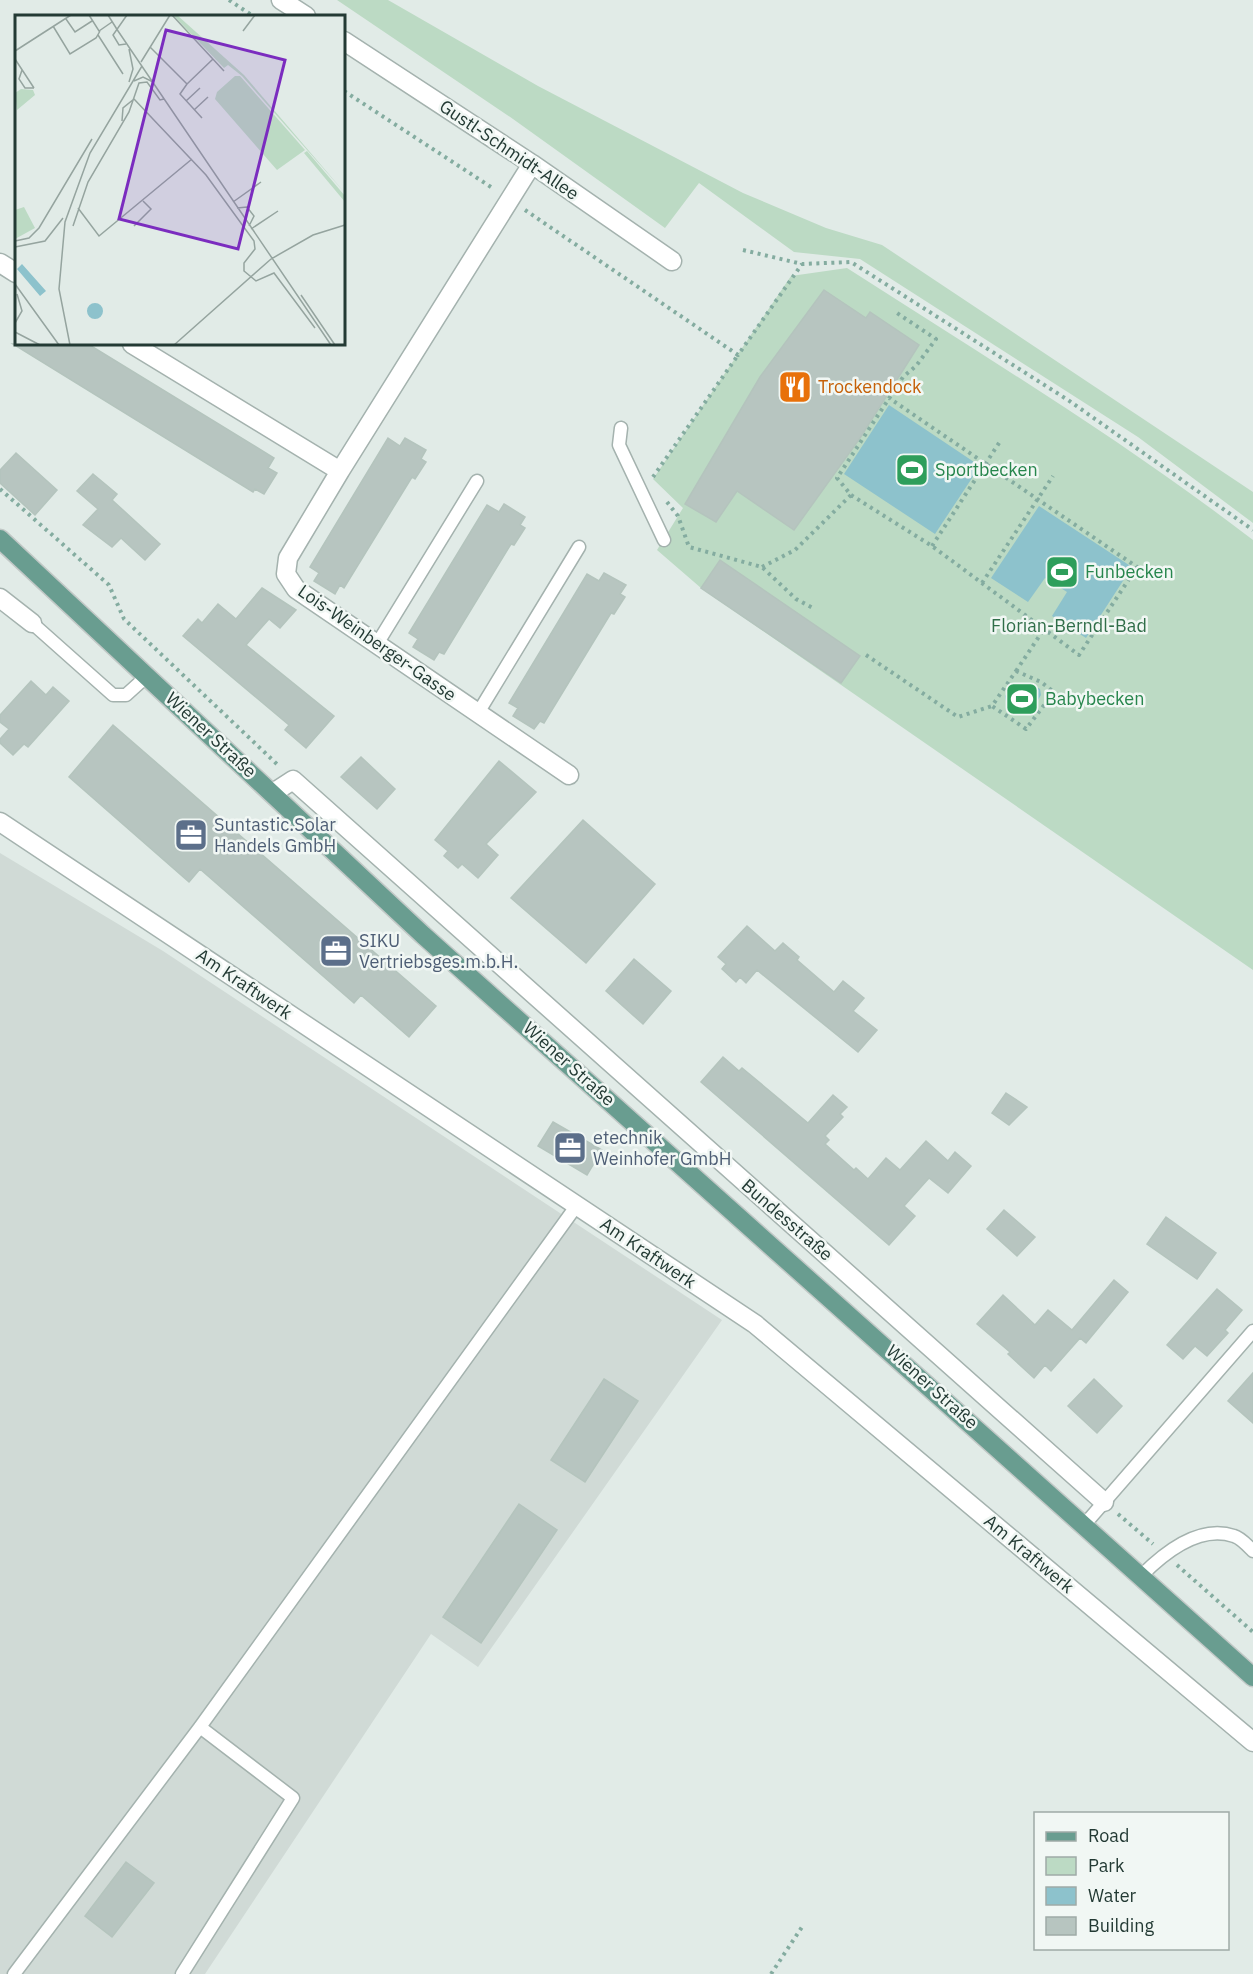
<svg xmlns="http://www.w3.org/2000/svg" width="1253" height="1974" font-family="'IBM Plex Sans',sans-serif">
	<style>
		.built { fill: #d0dad6 }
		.green { fill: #bcdac4 }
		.water { fill: #8dc2cc }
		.building { fill: #b7c5c0; stroke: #b4c4bd; stroke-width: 1.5 }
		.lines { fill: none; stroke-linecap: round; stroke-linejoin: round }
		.lane-casing { stroke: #a4b2ae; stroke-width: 15 }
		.street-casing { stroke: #a4b2ae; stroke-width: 21 }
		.primary-casing { stroke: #c1c8c6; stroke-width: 21 }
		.path { stroke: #84aca0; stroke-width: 4; stroke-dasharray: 3 4.5; stroke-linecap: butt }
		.lane { stroke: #fff; stroke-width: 12 }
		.street { stroke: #fff; stroke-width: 18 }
		.primary { stroke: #699d90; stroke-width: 18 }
		.labels { text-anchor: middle; stroke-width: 5; stroke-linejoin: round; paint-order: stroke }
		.street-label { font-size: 18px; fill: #233a34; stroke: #f1f7f4 }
		.food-label { font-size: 18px; fill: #c56008; stroke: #f1f7f4; text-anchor: start }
		.leisure-label { font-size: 18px; fill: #27864d; stroke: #f1f7f4; text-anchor: start }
		.park-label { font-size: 18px; fill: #306e49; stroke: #f1f7f4 }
		.service-label { font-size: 18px; fill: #4e5e75; stroke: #f1f7f4; text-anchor: start }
		.inset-road { fill: none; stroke: #95a49f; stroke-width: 1.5 }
		.view { fill: #7b2cbf; fill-opacity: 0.15; stroke: #7b2cbf; stroke-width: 3 }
		.inset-edge { fill: none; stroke: #233a34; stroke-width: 3 }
	</style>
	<rect width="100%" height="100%" fill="#e1ebe7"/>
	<!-- built -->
	<path class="built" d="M0,853L163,951L722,1320L478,1667L431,1634L205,1974H0Z"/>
	<!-- green -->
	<path class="green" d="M337,0H388L538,86L743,193L826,228L882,245L1253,492V523L1138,437L860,259L794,252L699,183L665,228L513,119Z
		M847,268C984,356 1124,441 1253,540V970L701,588L657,550L683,508L653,479L791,276Z"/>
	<!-- water -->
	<path class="water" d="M889,405L980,466L935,534L844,474Z
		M1039,506L1132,567L1086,638L1052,616L1067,592L1045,578L1028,602L991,578Z
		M1029,683L1040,689L1041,695L1030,713L1025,715L1006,702L1005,696L1011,687L1021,689Z"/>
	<!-- building -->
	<path class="building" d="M824,290L866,318L870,312L919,345L860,438L794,530L737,491L716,522L685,504L760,377Z
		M13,344H88L274,458L268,468L277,473L264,494L255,489L253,492Z
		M388,438L400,446L405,438L426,450L421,459L426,462L415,479L412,477L344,588L340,585L335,594L314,581L319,573L310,567Z
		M16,453L57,490L35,515L0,483V470Z
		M93,474L117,494L112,500L160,544L145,560L121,538L112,547L83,525L98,509L77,491Z
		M504,504L525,517L520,525L525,528L514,545L511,544L444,654L439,652L434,660L413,647L418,639L409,633L487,505L499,512Z
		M720,560L860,656L841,683L701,588Z
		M604,573L626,585L620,594L625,597L614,614L611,613L544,723L540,721L534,729L513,716L518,708L509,703L587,574L599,581Z
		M262,588L296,610L280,628L269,619L246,645L334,716L306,748L285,730L289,725L183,636L198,619L202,623L218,604L236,619Z
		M31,681L46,695L53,687L69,701L28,747L24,744L13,755L0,743V739L9,729L0,722V715Z
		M113,725L436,1006L409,1037L361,995L354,1003L200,869L189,882L69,777Z
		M361,757L395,789L377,809L341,777Z
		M499,761L536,792L486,844L498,855L478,878L462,864L458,868L444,856L448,851L435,840Z
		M583,820L655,884L586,963L511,898Z
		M747,926L775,951L783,943L799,957L797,960L834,992L843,981L864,998L853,1011L877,1030L858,1052L757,970L746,983L740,977L736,982L722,969L726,964L718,957Z
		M634,959L671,991L643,1024L606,991Z
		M723,1057L739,1071L742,1068L808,1123L833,1095L847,1107L840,1114L843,1117L825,1136L829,1140L825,1144L854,1170L856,1168L868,1179L886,1158L900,1170L926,1141L948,1161L955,1152L971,1166L948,1193L929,1178L904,1206L915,1216L889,1245L701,1082Z
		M1006,1093L1027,1107L1009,1125L992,1113Z
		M553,1122L602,1150L587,1175L538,1146Z
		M1004,1210L1035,1237L1017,1256L987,1229Z
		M1166,1217L1216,1253L1197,1279L1147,1244Z
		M1114,1280L1128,1292L1086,1343L1080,1338L1051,1371L1045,1365L1034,1378L1008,1354L1010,1352L977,1324L1003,1295L1035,1325L1048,1310L1072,1330Z
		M1217,1289L1242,1310L1225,1330L1228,1333L1207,1356L1195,1346L1183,1359L1167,1345Z
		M1253,1373V1423L1228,1401Z
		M604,1379L638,1401L585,1482L551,1460Z
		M1094,1379L1122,1406L1097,1433L1068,1406Z
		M519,1504L557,1530L481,1643L443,1617Z
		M126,1862L154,1883L112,1937L85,1916Z"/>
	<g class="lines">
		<defs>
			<path id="lane" d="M621,428L619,445L664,540
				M32,623L113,695H126L147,676
				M377,644L477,481
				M478,713L579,547
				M1085,1524L1253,1331
				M1142,1575C1164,1553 1199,1524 1234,1536C1241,1538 1248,1546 1253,1551
				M14,1974L200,1727L577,1205
				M182,1974L293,1798L200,1727"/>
			<path id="street" d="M281,0L306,16
				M344,41L532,164L672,261
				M0,263L16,273
				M132,344L340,471L532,164
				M340,471L288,558L286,574L296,589L569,775
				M0,598L32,623
				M273,793L293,780L1104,1502
				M0,822L755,1324L1253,1742"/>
			<path id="primary" d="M0,539L423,935L1253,1677"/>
		</defs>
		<!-- lane casing -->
		<use href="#lane" class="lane-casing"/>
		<!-- street casing -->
		<use href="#street" class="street-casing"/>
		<!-- primary casing -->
		<use href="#primary" class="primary-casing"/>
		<!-- path -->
		<path class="path" d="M229,0L253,16
			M344,91L494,189
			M525,210L738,355L802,264
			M743,250L802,264L851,262L1068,400L1253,530
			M653,477L738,355
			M0,489L109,585L124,619L280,767
			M851,495L932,546L1079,655L1137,567L889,398
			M667,502L678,516L689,547L762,567L796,599L813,608
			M932,546L1001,440
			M762,567L795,550L851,495L837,478L903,377L916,366L936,339L894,311
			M982,583L1053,476
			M866,655L958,717L992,706
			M1016,671L1041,682L1054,692L1026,729L992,706Z
			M1016,671L1044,629
			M1118,1514L1153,1544
			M1177,1565L1253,1632
			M771,1974L804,1924"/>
		<!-- lane -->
		<use href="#lane" class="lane"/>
		<!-- street -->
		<use href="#street" class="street"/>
		<!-- primary -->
		<use href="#primary" class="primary"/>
	</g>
	<!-- icons -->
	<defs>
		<symbol id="restaurant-square" viewBox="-11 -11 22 22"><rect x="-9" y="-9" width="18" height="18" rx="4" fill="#e8710a" stroke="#f1f7f4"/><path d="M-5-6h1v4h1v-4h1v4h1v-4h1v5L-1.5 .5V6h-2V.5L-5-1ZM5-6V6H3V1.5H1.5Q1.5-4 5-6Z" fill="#fff"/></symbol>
		<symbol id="stadium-square" viewBox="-11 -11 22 22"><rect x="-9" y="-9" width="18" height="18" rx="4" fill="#2e9e5b" stroke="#f1f7f4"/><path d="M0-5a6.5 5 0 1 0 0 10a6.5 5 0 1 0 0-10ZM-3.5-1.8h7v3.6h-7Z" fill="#fff"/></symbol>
		<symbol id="office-square" viewBox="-11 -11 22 22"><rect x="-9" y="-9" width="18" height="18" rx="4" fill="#5c6f8a" stroke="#f1f7f4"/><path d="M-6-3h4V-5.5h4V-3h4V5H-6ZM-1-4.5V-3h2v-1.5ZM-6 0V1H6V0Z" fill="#fff"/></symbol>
	</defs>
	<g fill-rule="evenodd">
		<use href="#restaurant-square" x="776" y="368" width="38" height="38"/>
		<use href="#stadium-square" x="893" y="451" width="38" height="38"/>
		<use href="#stadium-square" x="1043" y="553" width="38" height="38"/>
		<use href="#stadium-square" x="1003" y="680" width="38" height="38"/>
		<use href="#office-square" x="172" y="816" width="38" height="38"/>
		<use href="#office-square" x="317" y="932" width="38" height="38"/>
		<use href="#office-square" x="551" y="1129" width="38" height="38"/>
	</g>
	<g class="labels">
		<!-- street labels -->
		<g class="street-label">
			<text transform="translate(509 150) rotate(34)" y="6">Gustl-Schmidt-Allee</text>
			<text transform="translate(377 643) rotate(35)" y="6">Lois-Weinberger-Gasse</text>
			<text transform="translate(211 735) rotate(43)" y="6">Wiener Straße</text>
			<text transform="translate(244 984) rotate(34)" y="6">Am Kraftwerk</text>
			<text transform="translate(569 1064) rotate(42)" y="6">Wiener Straße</text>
			<text transform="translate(787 1220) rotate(41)" y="6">Bundesstraße</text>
			<text transform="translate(648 1253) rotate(34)" y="6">Am Kraftwerk</text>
			<text transform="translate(932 1387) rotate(42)" y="6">Wiener Straße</text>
			<text transform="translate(1029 1554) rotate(40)" y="6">Am Kraftwerk</text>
		</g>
		<!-- food labels -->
		<g class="food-label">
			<text x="818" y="393">Trockendock</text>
		</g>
		<!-- leisure labels -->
		<g class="leisure-label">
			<text x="935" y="476">Sportbecken</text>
			<text x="1085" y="578">Funbecken</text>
			<text x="1045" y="705">Babybecken</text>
		</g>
		<!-- park labels -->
		<g class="park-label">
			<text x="1069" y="632">Florian-Berndl-Bad</text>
		</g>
		<!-- service labels -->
		<g class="service-label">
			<text x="214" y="831">Suntastic.Solar<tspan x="214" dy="21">Handels GmbH</tspan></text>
			<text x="359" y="947">SIKU<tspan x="359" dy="21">Vertriebsges.m.b.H.</tspan></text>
			<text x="593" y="1144">etechnik<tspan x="593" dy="21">Weinhofer GmbH</tspan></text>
		</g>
	</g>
	<!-- overview -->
	<g transform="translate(15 15)">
		<rect width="330" height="330" fill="#e1ebe7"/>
		<path d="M158,0H162L229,60L330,178L227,61L213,50L209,53ZM220,61H225L290,135L262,155L200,84L202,77ZM6,74L18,75L20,80L2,95L0,78ZM292,136L330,181V187L289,138ZM9,192L20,213L0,224V195Z" fill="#bcdac4"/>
		<path d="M7,249L31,276L25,281L2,254ZM72 296a8 8 0 1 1 16 0a8 8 0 1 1-16 0Z" fill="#8dc2cc"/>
		<path class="inset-road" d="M74,0L84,16L97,7M93,0L103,16M157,0L209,56M51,4L60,17L77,6M38,11L55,39L81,23L85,16M101,13L316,330M228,16L240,0M83,20L108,59M111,29L104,30L98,20L112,0M135,32L172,69L198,44M0,36L56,0M0,44L19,73M126,47L155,0M7,55L4,64L10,73H19M119,66L128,62L138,67M114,67L118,54L114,34M172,69L165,79L187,103M119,84L191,160L239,226L240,234L229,248V256L241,266L259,258L300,313M171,86L185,73M179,95L193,82M107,106L108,93L119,84M218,187L246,167M63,193L84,221L177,144M222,193L232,192L239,201L234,211M58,211L73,167L114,97L124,68L132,67L145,85L149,84M119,211L136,194L128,186M236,214L263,196M0,226L14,223L24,213L77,124M0,232L30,226L48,203M0,269L44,330M286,280L320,330M0,308L7,296L2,279M0,317L25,330M55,330L44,274L50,207L75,138L127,51M159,330L256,244L298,220L330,210"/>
		<path class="view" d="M151,15L270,45L223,234L104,204Z"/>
		<rect width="330" height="330" class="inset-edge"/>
	</g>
	<!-- legend -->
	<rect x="1034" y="1812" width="195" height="138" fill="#f1f7f4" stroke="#9faba7" stroke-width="1.5"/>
	<rect x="1046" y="1832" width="30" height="9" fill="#699d90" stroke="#9faba7" stroke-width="1.5"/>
	<text x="1088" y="1842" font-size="18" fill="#233a34">Road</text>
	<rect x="1046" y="1857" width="30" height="18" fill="#bcdac4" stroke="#9faba7" stroke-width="1.5"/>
	<text x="1088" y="1872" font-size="18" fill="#233a34">Park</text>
	<rect x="1046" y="1887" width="30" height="18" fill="#8dc2cc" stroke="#9faba7" stroke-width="1.5"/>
	<text x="1088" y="1902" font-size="18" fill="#233a34">Water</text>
	<rect x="1046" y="1917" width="30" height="18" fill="#b7c5c0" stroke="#9faba7" stroke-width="1.5"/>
	<text x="1088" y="1932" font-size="18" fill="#233a34">Building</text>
</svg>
